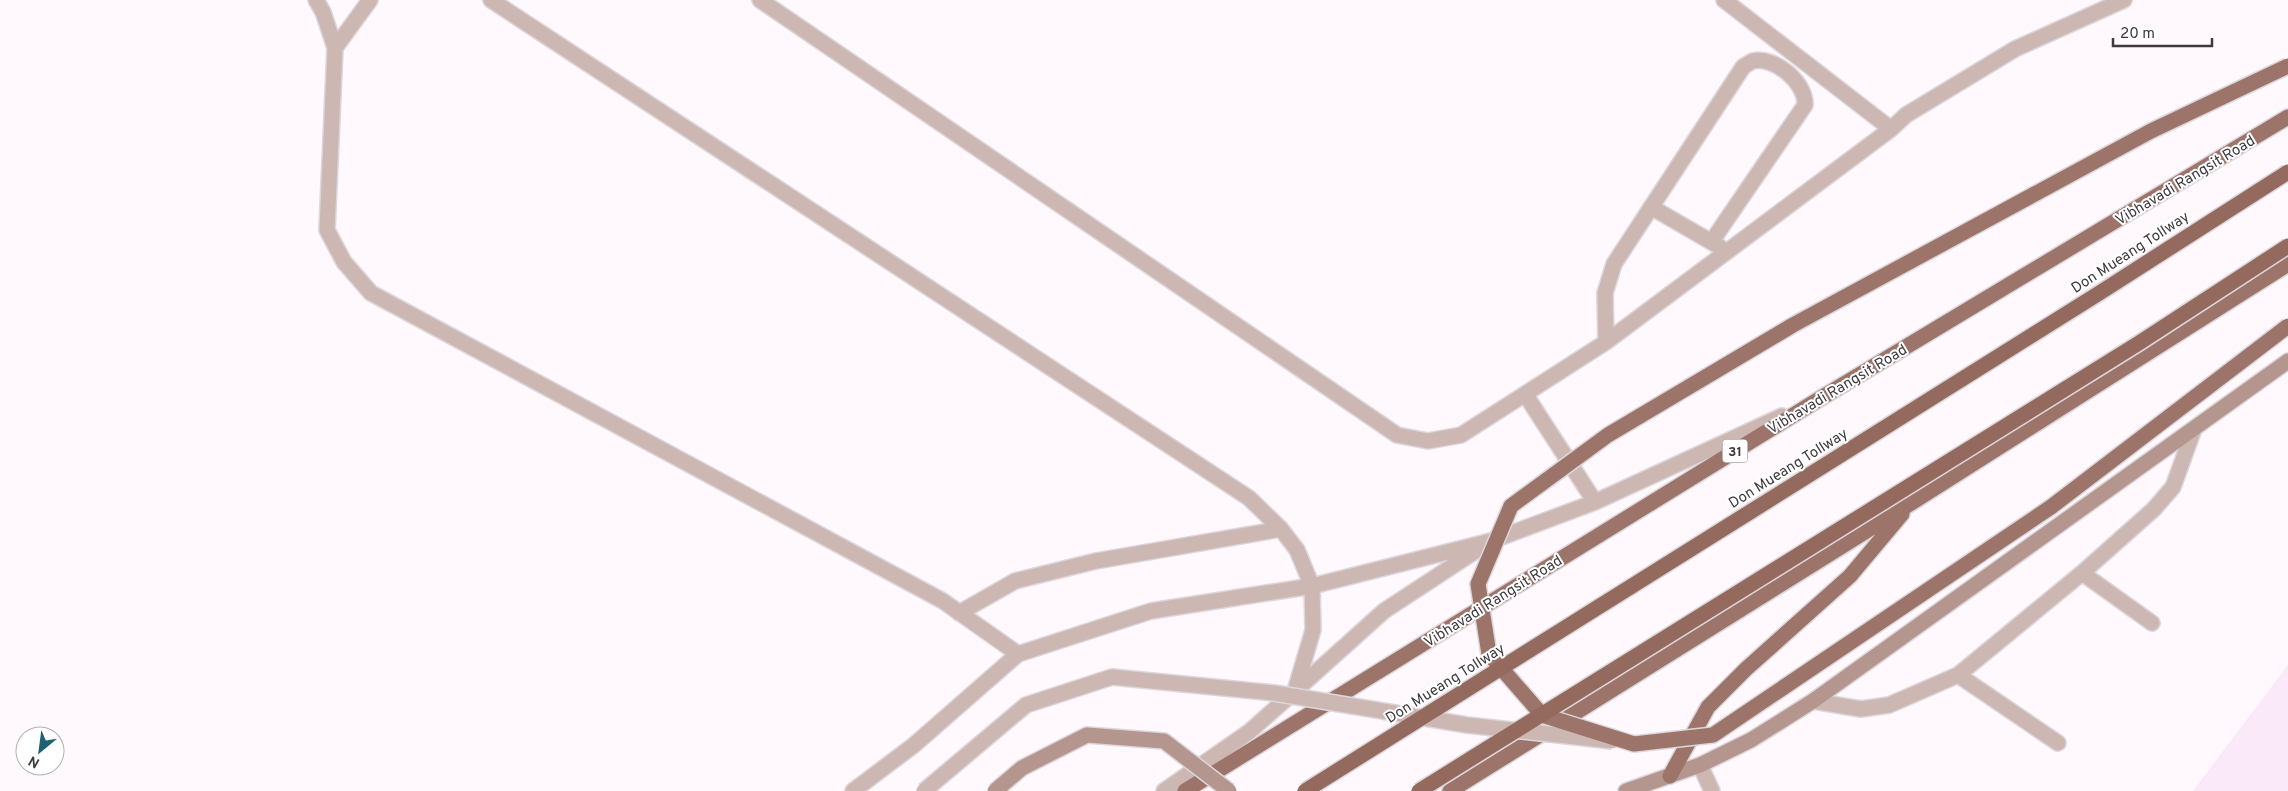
<svg xmlns="http://www.w3.org/2000/svg" width="2288" height="791" font-family="Overpass,sans-serif">
	<style>
		.built { fill: #faeaf9 }
		.lines { fill: none; stroke-linecap: round; stroke-linejoin: round }
		.service-casing { stroke: #dcd7db; stroke-width: 18 }
		.minor-casing { stroke: #dcd7db; stroke-width: 18 }
		.secondary-casing { stroke: #dcd7db; stroke-width: 18 }
		.trunk-casing { stroke: #dcd7db; stroke-width: 18 }
		.service { stroke: #cdb7b2; stroke-width: 15 }
		.minor { stroke: #cdb7b2; stroke-width: 15 }
		.secondary { stroke: #b5968e; stroke-width: 15 }
		.trunk { stroke: #9c7469; stroke-width: 15 }
		.service-bridge-casing { stroke: #dcd7db; stroke-width: 18; stroke-linecap: butt }
		.secondary-bridge-casing { stroke: #dcd7db; stroke-width: 18; stroke-linecap: butt }
		.trunk-bridge-casing { stroke: #dcd7db; stroke-width: 18; stroke-linecap: butt }
		.motorway-bridge-casing { stroke: #dcd7db; stroke-width: 18; stroke-linecap: butt }
		.service-bridge { stroke: #cdb7b2; stroke-width: 15 }
		.secondary-bridge { stroke: #b5968e; stroke-width: 15 }
		.trunk-bridge { stroke: #9c7469; stroke-width: 15 }
		.motorway-bridge { stroke: #94695e; stroke-width: 15 }
		.labels { text-anchor: middle; stroke-width: 4; stroke-linejoin: round; paint-order: stroke }
		.shield { fill: #fff; stroke: #787578; stroke-width: 1 }
		.shield-label { font-size: 14px; font-weight: bold; fill: #3e3a3e }
		.street-label { font-size: 15px; fill: #3e3a3e; stroke: #fff }
	</style>
	<rect width="100%" height="100%" fill="#fff9fe"/>
	<!-- built -->
	<path class="built" d="M2288,665V791H2193Z"/>
	<g class="lines">
		<defs>
			<path id="service" d="M760,0L1397,435L1428,441L1461,435L1525,394
				M1724,0L1891,129
				M1651,207L1720,247
				M1606,342L1891,129L1906,115L2015,49L2124,0
				M1595,502L1525,394L1606,342L1605,293L1614,264L1743,67C1746,65 1750,62 1753,61C1774,56 1806,82 1805,105L1712,241
				M2082,573L2152,623
				M1958,675L2058,743
				M1295,691L1384,611L1483,546
				M1813,701L1861,709L1889,705L1958,675L2082,573L2154,509L2173,487L2194,429
				M1700,765L1712,791
				M853,791L914,745L1018,654L1151,611L1312,586L1491,541L1595,502L1782,416"/>
			<path id="minor" d="M316,0L323,12L335,48
				M370,0L335,48L327,230L344,262L371,293L943,601L1018,654
				M491,0L1249,498L1281,529L1297,550L1312,586L1313,630L1295,691L1249,732L1164,791
				M959,613L1015,581L1096,561L1281,529"/>
			<path id="secondary" d="M1626,791L1700,765L1751,740L1813,701L2288,361"/>
			<path id="trunk" d="M1670,776L1708,707L1746,669L1850,576L1902,514
				M1185,791L1821,398L2288,117
				M1450,791L1913,502L2288,264"/>
		</defs>
		<!-- service casing -->
		<use href="#service" class="service-casing"/>
		<!-- minor casing -->
		<use href="#minor" class="minor-casing"/>
		<!-- secondary casing -->
		<use href="#secondary" class="secondary-casing"/>
		<!-- trunk casing -->
		<use href="#trunk" class="trunk-casing"/>
		<!-- service -->
		<use href="#service" class="service"/>
		<!-- minor -->
		<use href="#minor" class="minor"/>
		<!-- secondary -->
		<use href="#secondary" class="secondary"/>
		<!-- trunk -->
		<use href="#trunk" class="trunk"/>
		<defs>
			<path id="service-bridge" d="M924,791L1026,705L1112,677L1274,693L1467,725L1612,741"/>
			<path id="secondary-bridge" d="M995,791L1022,768L1087,735L1164,741L1229,791"/>
			<path id="trunk-bridge" d="M2288,66L2151,131L1793,325L1608,435L1511,506L1478,584L1489,654L1542,715L1634,744L1713,735L2051,507L2288,326"/>
			<path id="motorway-bridge" d="M1305,791L2101,292L2288,172
				M1419,791L2139,343L2288,246"/>
		</defs>
		<!-- service-bridge casing -->
		<use href="#service-bridge" class="service-bridge-casing"/>
		<!-- secondary-bridge casing -->
		<use href="#secondary-bridge" class="secondary-bridge-casing"/>
		<!-- trunk-bridge casing -->
		<use href="#trunk-bridge" class="trunk-bridge-casing"/>
		<!-- motorway-bridge casing -->
		<use href="#motorway-bridge" class="motorway-bridge-casing"/>
		<!-- service-bridge -->
		<use href="#service-bridge" class="service-bridge"/>
		<!-- secondary-bridge -->
		<use href="#secondary-bridge" class="secondary-bridge"/>
		<!-- trunk-bridge -->
		<use href="#trunk-bridge" class="trunk-bridge"/>
		<!-- motorway-bridge -->
		<use href="#motorway-bridge" class="motorway-bridge"/>
	</g>
	<g class="labels">
		<!-- shield labels -->
		<rect class="shield" x="1722.5" y="439.5" width="25" height="23" rx="4"/>
		<g class="shield-label">
			<text x="1735" y="456">31</text>
		</g>
		<!-- street labels -->
		<g class="street-label">
			<text transform="translate(2185 180) rotate(-31)" y="5">Vibhavadi Rangsit Road</text>
			<text transform="translate(2130 252) rotate(-33)" y="5">Don Mueang Tollway</text>
			<text transform="translate(1837 389) rotate(-31)" y="5">Vibhavadi Rangsit Road</text>
			<text transform="translate(1788 468) rotate(-32)" y="5">Don Mueang Tollway</text>
			<text transform="translate(1493 601) rotate(-32)" y="5">Vibhavadi Rangsit Road</text>
			<text transform="translate(1445 683) rotate(-32)" y="5">Don Mueang Tollway</text>
		</g>
	</g>
	<!-- north arrow -->
	<g transform="translate(40 751) rotate(209)"><circle r="24" fill="#ffffff" stroke="#b2b0b2"/>
	<path d="M0-4L9 19L0 12L-9 19Z" fill="#1b6272"/>
	<text y="-8" font-size="14" font-weight="bold" text-anchor="middle" fill="#3e3a3e">N</text>
	</g>
	<!-- scale -->
	<path d="M2113 38v8h99v-8" fill="none" stroke="#3e3a3e" stroke-width="2.5"/>
	<text x="2120" y="38" font-size="15" fill="#3e3a3e" stroke="#ffffff" stroke-width="4" paint-order="stroke">20 m</text>
</svg>
